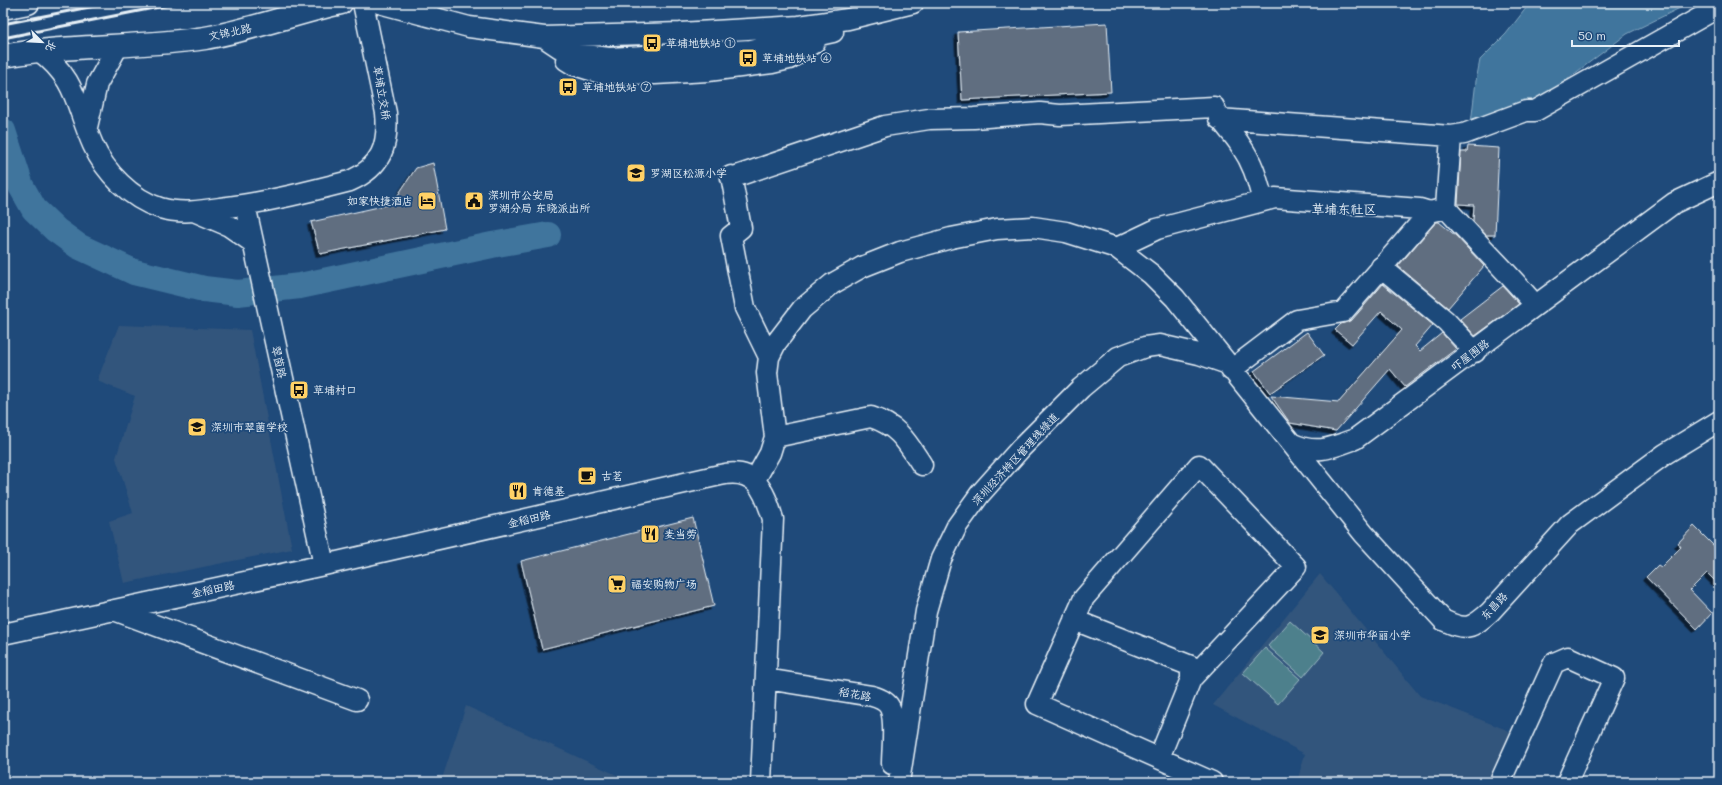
<svg xmlns="http://www.w3.org/2000/svg" width="1722" height="785" font-family="Mali,'LXGW WenKai TC',sans-serif">
	<style>
		.built { fill: #33557c }
		.green { fill: #4e808c; stroke: #9bb8c2 }
		.water { fill: #40759d; stroke: #83a7c1 }
		.lines { fill: none; stroke-linecap: round; stroke-linejoin: round }
		.river { stroke: #40759d; stroke-width: 26 }
		.building { fill: #616e80; stroke: #e8f1f8; filter: url(#shadow) }
		.minor-casing { stroke: #e8f1f8; stroke-width: 23 }
		.highway-casing { stroke: #e8f1f8; stroke-width: 25 }
		.minor { stroke: #1f4a7a; stroke-width: 20 }
		.highway { stroke: #1f4a7a; stroke-width: 22 }
		.rail { stroke: #e8f1f8; stroke-width: 3 }
		.labels { text-anchor: middle; stroke-width: 3.5; stroke-linejoin: round; paint-order: stroke }
		.street-label { font-size: 11px; fill: #e8f1f8; stroke: #1f4a7a }
		.poi-label { font-size: 11px; fill: #e8f1f8; stroke: #1f4a7a; text-anchor: start }
		.quarter-label { font-size: 13px; fill: #e8f1f8; stroke: #1f4a7a }
	</style>
	<defs>
		<filter id="shadow"><feDropShadow dx="-3.5" dy="3.5" stdDeviation="0" flood-color="#0009"/></filter>
	</defs>
	<rect width="100%" height="100%" fill="#1f4a7a"/>
	<filter id="ink" filterUnits="userSpaceOnUse"><feTurbulence type="fractalNoise" baseFrequency=".025" numOctaves="2"/><feDisplacementMap in="SourceGraphic" scale="8" xChannelSelector="R" yChannelSelector="G"/><feConvolveMatrix kernelMatrix="1 2 1 2 8 2 1 2 1" color-interpolation-filters="sRGB"/></filter>
	<g filter="url(#ink)">
		<!-- built -->
		<path class="built" d="M119,325L250,330L292,549L124,583L109,521L133,513L116,458L135,396L97,381Z
			M1320,574L1420,696L1512,732L1489,782H1297L1305,754L1213,705Z
			M466,706L632,782H441Z"/>
		<!-- green -->
		<path class="green" d="M1290,621L1324,652L1303,677L1268,646Z
			M1265,648L1300,679L1278,704L1243,673Z"/>
		<!-- water -->
		<path class="water" d="M1530,3H1690L1627,34L1541,99L1471,123L1476,81L1480,60L1506,34Z"/>
		<g class="lines">
			<!-- river -->
			<path class="river" d="M3,131L21,186L34,209L56,230L78,246L134,272L204,289L238,293L300,286L492,245L548,235"/>
		</g>
		<!-- building -->
		<path class="building" d="M1107,23L1111,92L962,100L958,32Z
			M1468,146L1499,148L1495,235H1486L1473,221L1474,205L1458,204L1461,152H1467Z
			M433,163L445,229L320,254L311,222L392,204L416,168Z
			M1436,222H1439L1456,236L1484,266L1448,308L1398,266Z
			M1383,284L1433,325L1415,346L1420,351L1442,333L1456,349L1405,387L1390,369L1336,431L1290,423L1271,396L1339,402L1402,330L1381,311L1352,344L1335,330L1341,324L1352,320Z
			M1503,286L1519,304L1475,336L1460,319Z
			M1307,332L1324,355L1270,393L1254,371Z
			M693,518L714,606L542,649L521,561Z
			M1694,526L1719,551V585L1707,573L1690,590L1712,613L1697,629L1646,577L1658,565L1661,567L1681,547L1678,543Z"/>
		<g class="lines">
			<defs>
				<path id="minor" d="M379,3L469,27L544,37L680,33L799,26L848,19L913,3
					M545,38L560,48L577,54L609,58L751,50L833,32
					M38,50C77,79 75,104 93,145C105,172 131,199 160,208C180,214 200,211 220,208C264,203 307,192 350,181C381,167 389,146 386,113L363,3
					M566,60L574,65L600,73L655,74L708,71L772,63L789,59L815,42
					M1219,119L1451,136
					M87,127L97,84L118,46
					M731,176L741,228L731,236L745,308L769,357
					M731,178L885,126L929,119L974,118L1040,113L1060,115L1214,107C1221,124 1232,131 1241,146C1254,165 1257,179 1263,201
					M245,205L324,565
					M1446,208C1475,241 1507,271 1535,305
					M196,212L229,226L252,242
					M1117,248L1157,229L1275,198L1420,209L1430,212L1446,208L1451,136L1464,134L1526,111H1535L1719,7
					M1381,267L1446,321L1475,352
					M1231,370L1297,320L1343,312L1430,212
					M775,437L871,417C899,426 907,442 922,465
					M1291,443L1364,534L1443,620C1466,631 1471,629 1490,612L1570,524L1665,454L1719,421
					M755,480L770,453L775,437L767,373L769,357L776,343L802,309L832,284L862,267L900,252L951,238L997,229L1033,227L1066,232L1117,248L1151,274L1175,298L1291,443C1316,455 1331,448 1355,439L1674,203L1719,182
					M114,610L357,700
					M1074,620L1191,666V679L1159,758
					M3,634L324,565L720,475C755,467 764,489 773,519L761,782
					M766,679L872,696C879,698 887,701 890,708C896,721 892,749 892,764
					M1191,679L1296,567L1199,465L1084,598L1037,704L1212,782
					M899,782L926,611L941,559L957,526L980,494L1021,448L1081,388L1118,357L1145,347L1160,345L1199,354L1225,363
					M1500,782L1554,663L1568,657L1614,678L1567,782"/>
				<path id="highway" d="M3,8L28,3
					M3,56C70,44 138,48 205,38C252,30 295,13 341,3"/>
			</defs>
			<!-- minor casing -->
			<use href="#minor" class="minor-casing"/>
			<!-- highway casing -->
			<use href="#highway" class="highway-casing"/>
			<!-- minor -->
			<use href="#minor" class="minor"/>
			<!-- highway -->
			<use href="#highway" class="highway"/>
			<!-- rail -->
			<path class="rail" d="M3,24L110,3
				M3,38L179,3"/>
		</g>
	</g>
	<!-- icons -->
	<defs>
		<symbol id="bus-square" viewBox="-11 -11 22 22"><rect x="-9" y="-9" width="18" height="18" rx="4" fill="#ffd166" stroke="#1f4a7a"/><path d="M-5-6H5V4H4V6H2V4H-2V6H-4V4H-5ZM-3.5-4V0h7V-4ZM-3.5 1.2v1.5H-2V1.2ZM2 1.2v1.5H3.5V1.2Z" fill="#111"/></symbol>
		<symbol id="school-square" viewBox="-11 -11 22 22"><rect x="-9" y="-9" width="18" height="18" rx="4" fill="#ffd166" stroke="#1f4a7a"/><path d="M0-5L7-2L0 1L-7-2ZM-4 1L0 2.5L4 1V4Q0 6-4 4Z" fill="#111"/></symbol>
		<symbol id="hotel-square" viewBox="-11 -11 22 22"><rect x="-9" y="-9" width="18" height="18" rx="4" fill="#ffd166" stroke="#1f4a7a"/><path d="M-6-4.5h1.5V1H6V5H4.5V3h-9V5H-6ZM-4 0a1.8 1.8 0 1 1 3.6 0ZM.5 0V-2.5h3Q6-2.5 6 0Z" fill="#111"/></symbol>
		<symbol id="civic-square" viewBox="-11 -11 22 22"><rect x="-9" y="-9" width="18" height="18" rx="4" fill="#ffd166" stroke="#1f4a7a"/><path d="M-.6-6.5H3V-4.5H.6V-3L4-1V1h2V6H-6V1h2V-1L-.6-3ZM-1.2 2.5V6h2.4V2.5Z" fill="#111"/></symbol>
		<symbol id="cafe-square" viewBox="-11 -11 22 22"><rect x="-9" y="-9" width="18" height="18" rx="4" fill="#ffd166" stroke="#1f4a7a"/><path d="M-5.5-4.5H6V0H3Q3 3.5 0 3.5H-2.5Q-5.5 3.5-5.5 0ZM3-3.2v2h1.7v-2ZM-6 4.5H4V6H-6Z" fill="#111"/></symbol>
		<symbol id="restaurant-square" viewBox="-11 -11 22 22"><rect x="-9" y="-9" width="18" height="18" rx="4" fill="#ffd166" stroke="#1f4a7a"/><path d="M-5-6h1v4h1v-4h1v4h1v-4h1v5L-1.5 .5V6h-2V.5L-5-1ZM5-6V6H3V1.5H1.5Q1.5-4 5-6Z" fill="#111"/></symbol>
		<symbol id="supermarket-square" viewBox="-11 -11 22 22"><rect x="-9" y="-9" width="18" height="18" rx="4" fill="#ffd166" stroke="#1f4a7a"/><path d="M-6-5.5h2.5l.6 2H6L4.5 2H-2.5L-4.4-4H-6ZM-1.5 3.2a1.3 1.3 0 1 0 .1 0ZM3 3.2a1.3 1.3 0 1 0 .1 0Z" fill="#111"/></symbol>
	</defs>
	<g fill-rule="evenodd">
		<use href="#bus-square" x="641" y="32" width="22" height="22"/>
		<use href="#bus-square" x="737" y="47" width="22" height="22"/>
		<use href="#bus-square" x="557" y="76" width="22" height="22"/>
		<use href="#school-square" x="625" y="162" width="22" height="22"/>
		<use href="#hotel-square" x="416" y="190" width="22" height="22"/>
		<use href="#civic-square" x="463" y="190" width="22" height="22"/>
		<use href="#bus-square" x="288" y="379" width="22" height="22"/>
		<use href="#school-square" x="186" y="416" width="22" height="22"/>
		<use href="#cafe-square" x="576" y="465" width="22" height="22"/>
		<use href="#restaurant-square" x="507" y="480" width="22" height="22"/>
		<use href="#restaurant-square" x="639" y="523" width="22" height="22"/>
		<use href="#supermarket-square" x="606" y="573" width="22" height="22"/>
		<use href="#school-square" x="1309" y="624" width="22" height="22"/>
	</g>
	<g class="labels">
		<!-- street labels -->
		<g class="street-label">
			<text transform="translate(230 32) rotate(-12)" y="4">文锦北路</text>
			<text transform="translate(382 93) rotate(80)" y="4">草埔立交桥</text>
			<text transform="translate(1470 355) rotate(-37)" y="4">吓屋围路</text>
			<text transform="translate(279 362) rotate(78)" y="4">翠茵路</text>
			<text transform="translate(1015 459) rotate(-47)" y="4">深圳经济特区管理线绿道</text>
			<text transform="translate(529 519) rotate(-13)" y="4">金稻田路</text>
			<text transform="translate(213 589) rotate(-12)" y="4">金稻田路</text>
			<text transform="translate(1494 606) rotate(-47)" y="4">东昌路</text>
			<text transform="translate(855 694) rotate(10)" y="4">稻花路</text>
		</g>
		<!-- poi labels -->
		<g class="poi-label">
			<text x="666" y="47">草埔地铁站 ①</text>
			<text x="762" y="62">草埔地铁站 ④</text>
			<text x="582" y="91">草埔地铁站 ⑦</text>
			<text x="650" y="177">罗湖区松源小学</text>
			<text x="488" y="199">深圳市公安局<tspan x="488" dy="13">罗湖分局 东晓派出所</tspan></text>
			<text x="413" y="205" text-anchor="end">如家快捷酒店</text>
			<text x="313" y="394">草埔村口</text>
			<text x="211" y="431">深圳市翠菌学校</text>
			<text x="601" y="480">古茗</text>
			<text x="532" y="495">肯德基</text>
			<text x="664" y="538">麦当劳</text>
			<text x="631" y="588">福安购物广场</text>
			<text x="1334" y="639">深圳市华丽小学</text>
		</g>
		<!-- quarter labels -->
		<g class="quarter-label">
			<text x="1344" y="214">草埔东社区</text>
		</g>
	</g>
	<!-- margin -->
	<rect width="1722" height="785" fill="none" stroke="#1f4a7a" stroke-width="16"/>
	<rect x="8" y="8" width="1706" height="769" fill="none" stroke="#e8f1f8" stroke-width="1.5" filter="url(#ink)"/>
	<!-- north arrow -->
	<g transform="translate(42 42) rotate(114)" stroke="#1f4a7a" stroke-width="3" paint-order="stroke">
	<path d="M0-3L7 15L0 10L-7 15Z" fill="#e8f1f8"/>
	<text y="-6" font-size="11" font-weight="bold" text-anchor="middle" fill="#e8f1f8">北</text>
	</g>
	<!-- scale -->
	<path d="M1572 40v6h107v-6" fill="none" stroke="#e8f1f8" stroke-width="2"/>
	<text x="1578" y="40" font-size="12" fill="#e8f1f8" stroke="#1f4a7a" stroke-width="3" paint-order="stroke">50 m</text>
</svg>
